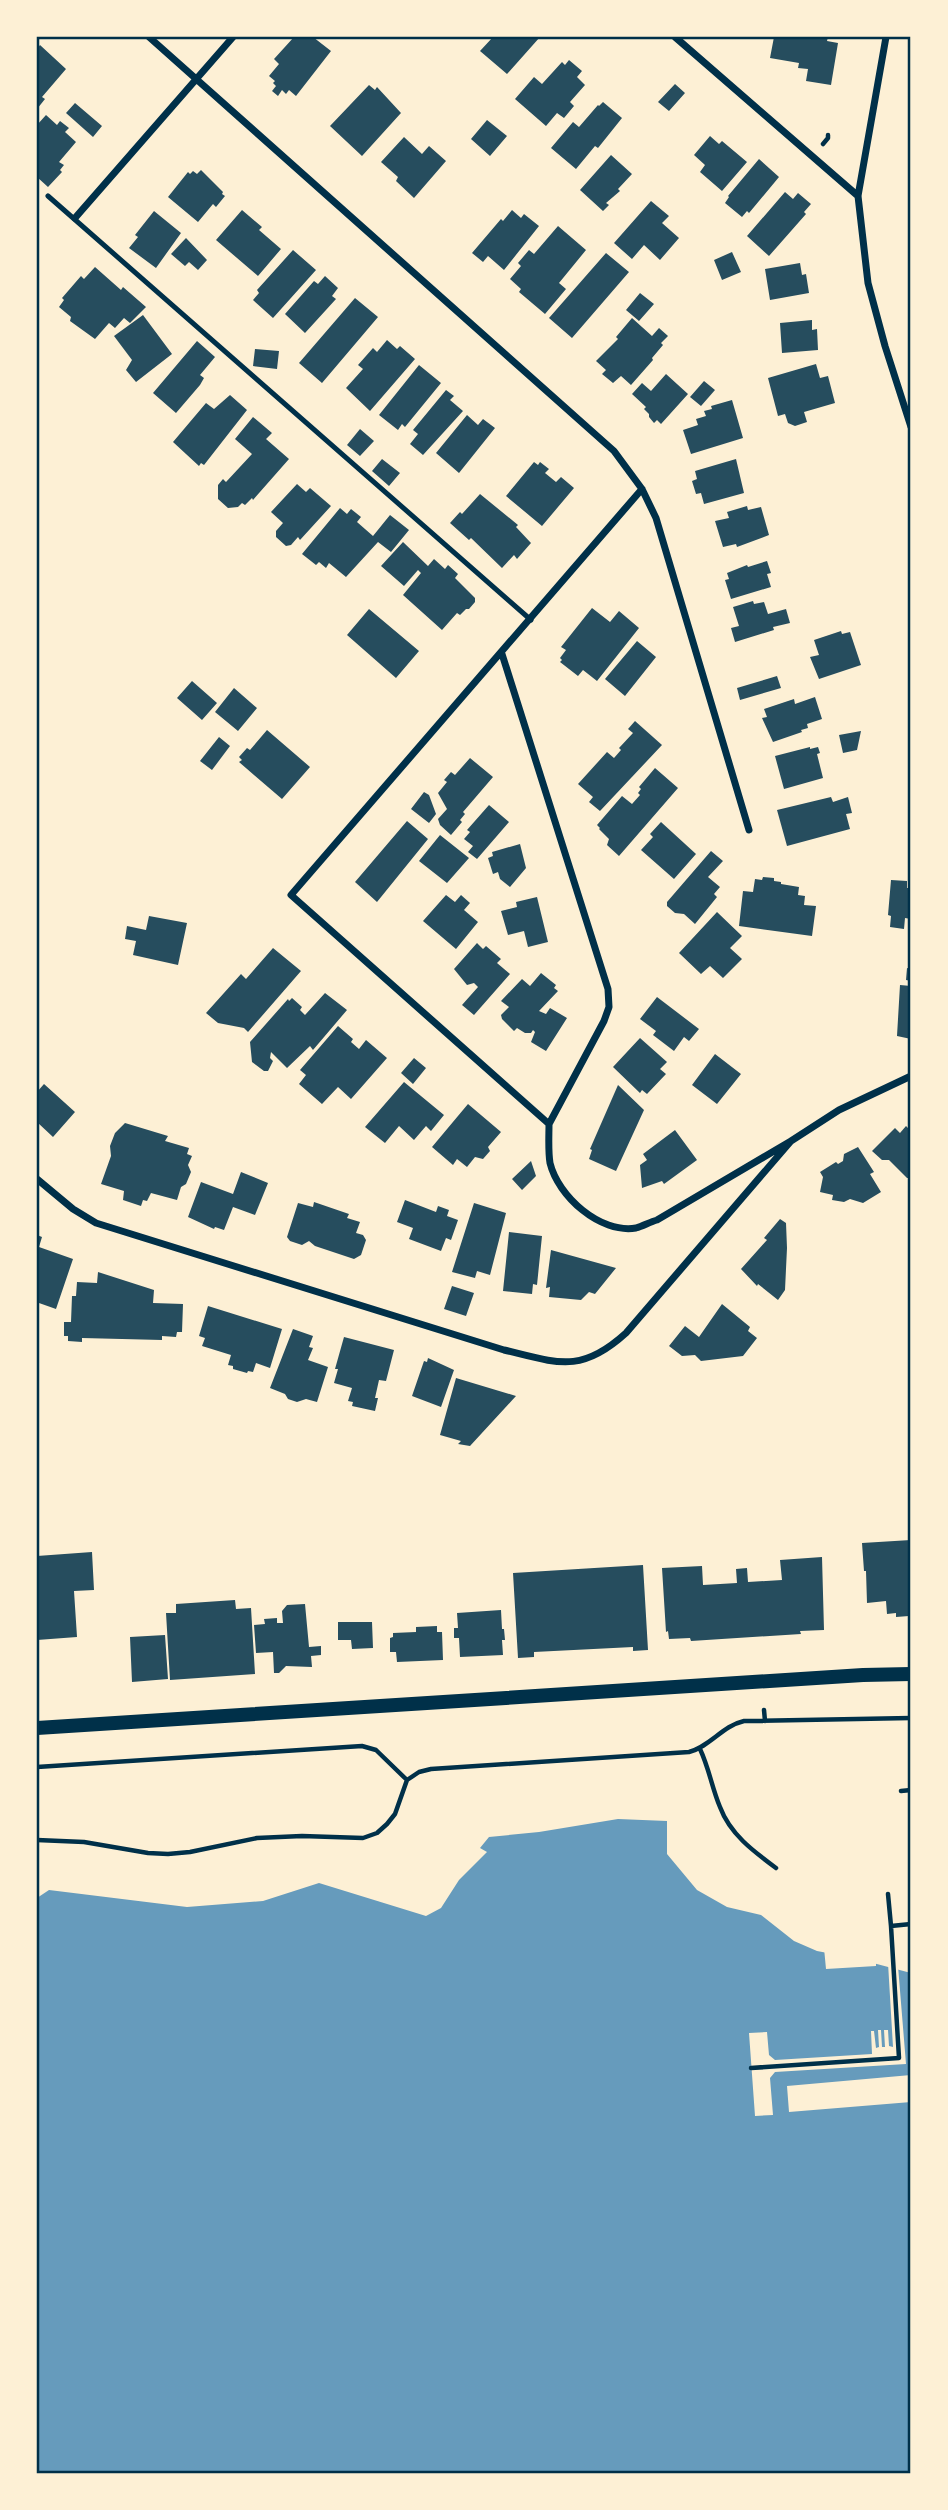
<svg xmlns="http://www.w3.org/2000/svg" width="948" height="2510" font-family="'Work Sans',sans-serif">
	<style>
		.water { fill: #669bbc }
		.pier { fill: #fdf0d5 }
		.building { fill: #264d5e }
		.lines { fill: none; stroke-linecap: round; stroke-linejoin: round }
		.path { stroke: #003049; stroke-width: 4.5 }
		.service { stroke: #003049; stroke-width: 5 }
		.minor { stroke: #003049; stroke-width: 7 }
		.secondary { stroke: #003049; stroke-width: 14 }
		.neatline { fill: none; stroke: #003049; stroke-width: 2.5 }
	</style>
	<rect width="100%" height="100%" fill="#fdf0d5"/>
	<!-- water -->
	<path class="water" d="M618,1819L667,1821V1854L697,1890L727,1907L761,1915L794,1941L817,1951L854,1958L911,1973V2473H37V1898L49,1890L187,1907L263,1901L319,1883L426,1916L441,1908L459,1880L487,1852L480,1848L489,1837L539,1832Z"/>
	<!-- pier -->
	<path class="pier" d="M824,1948L876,1960V1966L826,1969Z
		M888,1963L898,1966L906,2064L775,2072L770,2078L773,2115L755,2116L749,2033L767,2032L769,2055L775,2060L872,2054L871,2031H874L876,2048L879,2047L878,2030H881L882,2047H885L884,2030H888L889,2046L893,2047Z
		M911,2075V2102L789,2112L787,2086Z"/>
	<!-- building -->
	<path class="building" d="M294,37L302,39L313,37L331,51L296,96L289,90L286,94L282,90L278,96L272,91L276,86L273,83L275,81L269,76L279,64L274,59Z
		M493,37H540L507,74L480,51Z
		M774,37H828L827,41L838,43L831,85L806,81L808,69L798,68L799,63L770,58Z
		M40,45L66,69L42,97L45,99L37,109V49Z
		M569,60L582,71L577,77L585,85L570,102L574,106L564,118L557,113L546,126L515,99L534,77L542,84L562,62L565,65Z
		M675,84L685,93L669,111L658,102Z
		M369,85L375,90L377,87L401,113L362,156L330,126Z
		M603,102L622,118L598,148L595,146L576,169L551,148L573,122L579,127L598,105L599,106Z
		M75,103L102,126L93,137L66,113Z
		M46,115L57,125L60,121L69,128L65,132L76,142L59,162L64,165L60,170L62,172L48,187L37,177V125Z
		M487,120L507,136L490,156L471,139Z
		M710,136L719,144L722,141L747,162L722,191L700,172L705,165L694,155Z
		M404,137L422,154L429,146L446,161L414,198L396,181L398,177L381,162Z
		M611,155L632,174L618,189L620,191L606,203L609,205L603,211L580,190Z
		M759,159L779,177L749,213L747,211L742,217L725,203L729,197L728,196Z
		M201,170L223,192L222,194L225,196L216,207L213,204L198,222L168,197L188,172L190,174L193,171L197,174Z
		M785,192L793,199L798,193L811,204L804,212L806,214L769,256L747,236Z
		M651,201L669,216L662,223L679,238L660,260L644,245L632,259L614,243Z
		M242,210L262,227L259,230L281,249L258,276L216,240Z
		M512,210L521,218L524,214L539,226L504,270L488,256L483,262L472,253L501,219L503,221Z
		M154,211L181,233L156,268L129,248L138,237L135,235Z
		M558,226L586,250L559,283L566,289L545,314L519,292L521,289L510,279L521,266L518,263L529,250L534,254Z
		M186,238L207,260L198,270L189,262L185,266L171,254Z
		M293,250L316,270L273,318L253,300L259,293L257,290Z
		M732,252L741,272L722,280L714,260Z
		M606,253L629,272L572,338L549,318Z
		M800,263L802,275L806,274L809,293L770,300L765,269Z
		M95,267L121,290L123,287L146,307L130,323L124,318L115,328L109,323L95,339L70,321L71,317L59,307L64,300L62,298L81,276L84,279Z
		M325,276L338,288L332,296L336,299L305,333L285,314L314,281L318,284Z
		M640,293L654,304L639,321L626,310Z
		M355,298L378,317L322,383L299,363Z
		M143,315L172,354L136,382L126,370L132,360L114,336Z
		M632,318L652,336L659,328L668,336L661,343L663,345L652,358L653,360L631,385L621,376L613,383L602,374L606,370L596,361L618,339L616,337Z
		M812,320V330L817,329L818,350L782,353L780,323Z
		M387,340L397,349L400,346L415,359L370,411L346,388L363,369L358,365L373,348L377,352Z
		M197,341L215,357L200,375L204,378L200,385L176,413L153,393Z
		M255,349L279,351L277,369L253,366Z
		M816,364L820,378L828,376L835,403L804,412L807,422L795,426L788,423L785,414L778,416L768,378Z
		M419,365L441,383L405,427L402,424L398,430L379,415Z
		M666,374L688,394L661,424L657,420L654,423L649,417V414L644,409L646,407L632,394L642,383L651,391Z
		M704,381L715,390L701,406L690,397Z
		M446,390L454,396L450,400L463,411L423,455L410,444L418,434L413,430Z
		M230,395L247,410L204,465L201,463L199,466L173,442L206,403L214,409Z
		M732,400L743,438L691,454L683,430L698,425L696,419L706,416L704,411L712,409L711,406Z
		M467,415L478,425L483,419L495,428L459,473L436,453Z
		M253,417L272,433L266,439L289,459L253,500L252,498L245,505L242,503L238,507L228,508L218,499V485L223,479L226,482L252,454L235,439Z
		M360,429L374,441L360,456L347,445Z
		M382,459L400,473L389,486L372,471Z
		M736,459L744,493L704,504L701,493L696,494L692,481L697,479L695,471Z
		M534,462L538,465L540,462L549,469L545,473L556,482L561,477L574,488L542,526L506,496Z
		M297,484L306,492L310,488L331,506L300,540L298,537L291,545L286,546L276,537V531L283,523L271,512Z
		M480,494L518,525L516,527L531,543L517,559L514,555L502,568L471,538L469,540L450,523L460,512L462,514Z
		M747,506L748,510L761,507L769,535L737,547L736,544L723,547L715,521L729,518L727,512Z
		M340,508L347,514L351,509L361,517L357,522L373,536L390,515L409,530L391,552L378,542L346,577L329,563L326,568L319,562L316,565L302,554Z
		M403,542L428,566L434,559L445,569L448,565L458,574L455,578L475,598V602L469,609H466L460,615L457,613L442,630L403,595L421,573L418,570L404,586L381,566Z
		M767,561L771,573L767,574L771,587L731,599L725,580L729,579L727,573L747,565L748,567Z
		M753,601L754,604L764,602L768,614L786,609L790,623L773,627L774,630L735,642L731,628L739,626L733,607Z
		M592,608L610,622L619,611L639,628L597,681L583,670L578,676L560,662L562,660L560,658L566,650L561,647Z
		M369,609L419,651L396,678L347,635Z
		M841,631L842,634L850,632L861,665L819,679L810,657L819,655L814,640Z
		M637,641L656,657L625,696L605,679Z
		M777,676L781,688L740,700L737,688Z
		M192,681L217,703L202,720L177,698Z
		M234,688L257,708L238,731L215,712Z
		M815,697L822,719L807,724L808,728L801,730L802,732L773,742L762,718L767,717L764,709L794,699L795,704Z
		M635,721L662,745L600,811L589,802L593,797L578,784L607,752L614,758L621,750L619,748L633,733L628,729Z
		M267,730L310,767L282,799L239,762L242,760L239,757L247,748L250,750Z
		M861,731L857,750L843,753L839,735Z
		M219,737L230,746L212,770L200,761Z
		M810,747V749L818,747L820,753L817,754L823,778L784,789L775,756Z
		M470,758L493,777L463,812L465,814L460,820L462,822L451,835L440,825L438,819L447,809L438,793L447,782L444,780L451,772L455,775Z
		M655,768L678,788L619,856L607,845L609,839L599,829L600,828L597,825L622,796L632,804L640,795L638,793L641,789L639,787Z
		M424,792L429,795L436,814L429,823L411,809Z
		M831,797L833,802L848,797L852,813L846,814L850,829L787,846L777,810Z
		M489,805L509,822L477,859L468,852L473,846L464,839L470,832L467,830Z
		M407,821L428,839L377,902L355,882Z
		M661,822L696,854L674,879L641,850L653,837L650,834Z
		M440,835L469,858L447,883L419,861Z
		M520,844L526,868L510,887L500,879L498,872L493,874L488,858L493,856L492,852Z
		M711,851L723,861L708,877L720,887L714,894L717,897L695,924L684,914L675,913L667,906V902Z
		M763,877L774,878V881L781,882V884L799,887L798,895L805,896L804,905L816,906L812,936L739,926L743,891L753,892L755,879L762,880Z
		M891,880L907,881V888H911V919L905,918L904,929L890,927L891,916L888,915Z
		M446,895L455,902L461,895L470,903L464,910L478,922L456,949L423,921Z
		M537,897L548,942L528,947L524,931L508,935L501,911L517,907L516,902Z
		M717,912L742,936L730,948L742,959L723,978L710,966L701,974L679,953Z
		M149,916L187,923L178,965L133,955L136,941L125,939L127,926L146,930Z
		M477,943L483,949L486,946L501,959L497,963L510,974L474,1015L462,1005L478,987L474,983L467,985L454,969Z
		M273,948L301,971L248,1032L244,1028L218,1023L206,1013L241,974L246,979Z
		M907,968L911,969V981L906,980Z
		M541,973L556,985L554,988L558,991L539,1011L546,1014L550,1008L567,1018L546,1051L531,1042L535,1032L533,1030L531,1033H525L517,1028L514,1031L502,1019L501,1015L509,1007L501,1001L522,979L530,986Z
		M900,985L911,986V1039L897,1036Z
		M325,993L347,1010L313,1050L310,1046L287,1068L271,1052L270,1058L273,1061L268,1071H264L252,1062L250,1042L288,999L289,1001L292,998L302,1007L300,1010L305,1015Z
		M657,997L699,1029L689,1041L684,1037L674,1051L653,1035L656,1031L640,1019Z
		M338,1026L353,1039L351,1042L359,1049L366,1040L387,1058L351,1099L338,1087L322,1104L299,1084L306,1075L300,1070Z
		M640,1038L667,1062L660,1069L666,1074L647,1094L642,1090L640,1093L613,1067Z
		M715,1054L741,1074L717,1104L692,1085Z
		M414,1058L426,1068L413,1084L401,1073Z
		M404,1082L444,1115L431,1131L426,1126L414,1140L399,1126L385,1143L365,1127Z
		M44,1084L75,1112L53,1137L37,1122V1092Z
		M618,1085L644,1110L616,1171L589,1159L592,1150L590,1149Z
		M468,1104L501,1132L488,1147L490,1151L483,1159L475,1157L467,1167L457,1159L453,1165L432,1147Z
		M125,1123L168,1136L165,1141L189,1148L187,1154L192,1156L188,1165L191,1172L186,1184L181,1187L177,1200L151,1193L147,1201L143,1200L141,1206L123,1200L124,1191L101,1184L111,1156L110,1146L115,1133Z
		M906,1126L911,1131V1178H907L889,1160H882L872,1151L895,1128L900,1133Z
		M675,1130L697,1160L664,1184L662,1181L642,1188L640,1165L647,1160L643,1154Z
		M858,1147L874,1172L870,1174L881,1192L863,1203L850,1199L844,1202L832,1200L833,1195L820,1192L823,1177L820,1172L836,1162L838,1164L843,1161L844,1154Z
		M531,1161L536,1176L522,1190L512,1179Z
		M241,1172L268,1183L255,1215L233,1207L224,1230L215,1227L214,1229L188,1217L201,1182L233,1194Z
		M405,1200L436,1212L438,1206L449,1210L447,1216L458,1220L451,1240L446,1238L441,1251L409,1239L413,1228L397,1222Z
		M314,1202L349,1214L347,1218L360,1222L356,1233L363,1235L366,1240L361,1255L354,1259L315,1246L309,1241L302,1245L290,1241L287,1237L298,1203L313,1207Z
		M474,1203L506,1213L490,1275L477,1271L475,1278L452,1272Z
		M780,1219L786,1223L787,1248L785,1290L778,1300L758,1284L757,1286L741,1269L767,1240L764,1238Z
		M509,1232L542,1236L537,1285L533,1284L532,1294L503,1291Z
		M37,1235L42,1237L39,1247L73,1259L56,1309L39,1303L37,1308Z
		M551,1250L616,1268L595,1294L589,1292L581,1300L549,1297L550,1287L546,1288Z
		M98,1272L154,1290L153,1303L183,1304L182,1332H177L176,1337L162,1336V1340L82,1338V1342L68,1341V1336H64V1322H71L72,1296H76L77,1282L97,1283Z
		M452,1286L474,1293L466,1316L444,1309Z
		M722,1304L750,1327L748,1331L757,1338L743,1356L701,1361L695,1355L682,1356L669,1346L685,1326L699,1337Z
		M208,1306L282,1329L270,1368L256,1363L253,1372L248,1371L247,1373L233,1369V1366L228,1365L231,1355L202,1346L205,1338L199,1336Z
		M293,1329L313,1336L309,1347L313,1348L308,1360L328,1367L317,1402L306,1399L297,1402L288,1399L285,1394L270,1388Z
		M344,1337L394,1350L386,1381L379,1380L375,1398H378L375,1411L352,1406L353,1402L348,1401L352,1388L334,1383L338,1369H335Z
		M428,1358L454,1370L441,1407L412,1396L424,1361L427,1362Z
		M456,1378L516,1396L470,1446L458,1444L461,1441L440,1435Z
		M911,1540V1612H909V1616L896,1617V1613L887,1614L886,1601L867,1603L866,1571H864L862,1543Z
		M92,1552L94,1590L74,1591L77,1637L37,1640V1556Z
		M822,1557L824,1630L800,1631L801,1634L691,1641L690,1638L669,1639L668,1631L666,1632L662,1568L702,1566L703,1585L737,1583L736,1569L747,1568L748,1582L782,1580L780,1560Z
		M643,1565L648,1650L633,1651V1647L534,1652V1657L518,1658L513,1573Z
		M235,1600L236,1609L251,1608L255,1674L170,1680L166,1613H176V1604Z
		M305,1604L309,1647L321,1646V1655L311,1656L312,1667L286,1666L279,1673H274L273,1652L256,1653L254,1625L265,1624L264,1619L277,1618V1623H283L282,1611L287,1605Z
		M501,1610L502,1629H504L505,1640H502L503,1655L460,1657L459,1638H454V1628H458L457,1613Z
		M338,1622H372L373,1648L352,1649L351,1640H338Z
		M437,1626V1632H442L443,1660L397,1662L396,1652H390V1638L393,1637V1633L416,1632V1627Z
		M165,1635L168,1679L132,1682L130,1637Z"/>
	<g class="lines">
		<!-- path -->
		<path class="path" d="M823,144L828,138V135
			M764,1710L765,1721
			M700,1749C709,1768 712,1788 720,1807C730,1834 753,1851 776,1868
			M37,1767L362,1746L376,1750L407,1780L419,1772L431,1769L689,1752C711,1746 722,1726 744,1721L911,1718
			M901,1791L911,1790
			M37,1840L84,1842L148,1853L168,1854L190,1852L257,1838L302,1836L363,1838L377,1833L387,1824L395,1814L407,1780
			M888,1894L891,1926L911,1924
			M751,2068L899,2058L891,1926"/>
		<!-- service -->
		<path class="service" d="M48,196L531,620"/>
		<!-- minor -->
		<path class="minor" d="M149,37L614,451L642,489L656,518L749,830
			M675,37L858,196
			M886,37L858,196L868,283L885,346L911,427
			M75,218L233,37
			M642,489L291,895L549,1124C549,1136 548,1151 550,1163C558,1196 600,1234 636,1228C643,1226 650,1222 657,1220L791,1141
			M502,654L608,989L609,1007L604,1021L549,1124
			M37,1179L73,1209L96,1223L504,1350C558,1363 581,1374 626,1333L791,1141L839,1110L911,1076"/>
		<!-- secondary -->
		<path class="secondary" d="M37,1728L863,1675L911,1674"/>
	</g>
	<!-- border -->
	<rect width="948" height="2510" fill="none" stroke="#fdf0d5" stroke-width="77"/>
	<rect x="38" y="38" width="871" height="2434" class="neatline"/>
</svg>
